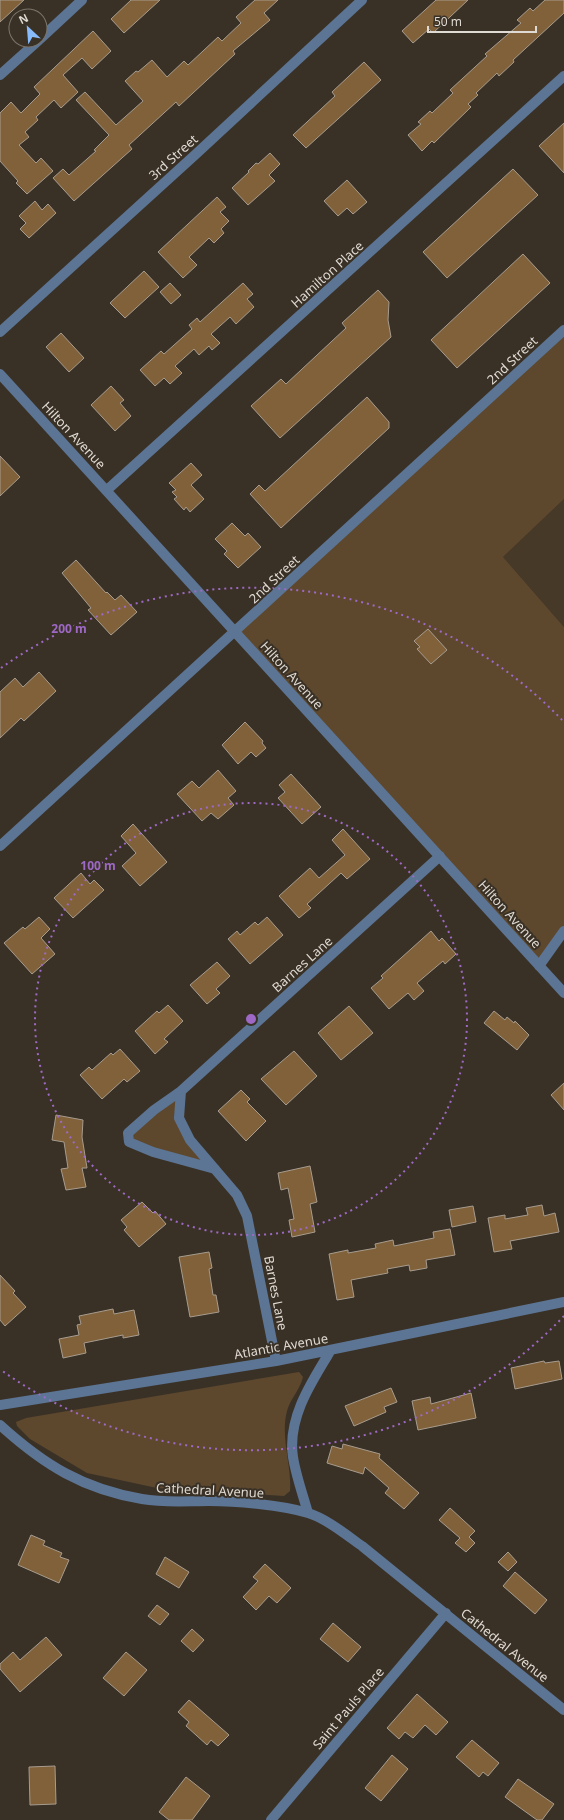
<svg xmlns="http://www.w3.org/2000/svg" width="564" height="1820" font-family="'Noto Sans',sans-serif">
	<style>
		.built { fill: #463928 }
		.green { fill: #5d482e }
		.building { fill: #806139; stroke: #a79c8f }
		.lines { fill: none; stroke-linecap: round; stroke-linejoin: round }
		.minor { stroke: #5c7595; stroke-width: 10 }
		.ring { fill: none; stroke: #9e69c6; stroke-width: 2; stroke-dasharray: 2 4 }
		.labels { text-anchor: middle; stroke-width: 4; stroke-linejoin: round; paint-order: stroke }
		.street-label { font-size: 13px; fill: #dfdad3; stroke: #3a3126 }
		.centre { fill: #9e69c6; stroke: #3a3126; stroke-width: 2 }
		.ring-label { font-size: 12px; text-anchor: middle; font-weight: bold; fill: #9e69c6; stroke: #3a3126; stroke-width: 4; stroke-linejoin: round; paint-order: stroke }
	</style>
	<rect width="100%" height="100%" fill="#3a3126"/>
	<!-- built -->
	<path class="built" d="M564,499V627L503,557Z"/>
	<!-- green -->
	<path class="green" d="M564,333V499L503,557L564,627V932L540,966L238,629Z
		M181,1091L179,1118L215,1169L137,1147L128,1133Z
		M299,1372L303,1377C300,1390 290,1399 287,1411C280,1437 292,1465 290,1491L284,1496L157,1488L87,1473L30,1439L17,1426L16,1422L26,1418Z"/>
	<!-- building -->
	<path class="building" d="M0,0H24L0,22Z
		M131,0H160L124,33L111,19Z
		M255,0H278L264,13L270,20L233,51L235,54L179,106L176,102L129,145L132,149L74,201L53,178L63,169L69,175L96,151L94,150L109,135L76,100L85,92L116,125L143,101L125,81L136,71L138,72L152,60L167,77L184,61L188,65L218,37L222,41L241,23L236,17Z
		M436,0H468L433,33L429,29L413,43L402,31Z
		M545,0H564V13L513,60L514,62L499,76L497,73L476,93L478,95L468,104L471,107L434,143L432,141L422,151L408,135L421,124L418,122L430,111L432,113L453,93L450,90L487,56L485,54L521,23L517,20L530,8L533,11Z
		M93,31L111,51L92,69L82,58L63,75L78,92L61,108L54,100L36,117L38,120L25,132L29,137L19,145L36,163L41,158L53,171L27,194L16,183L18,181L0,161V113L11,102L21,113L40,94L34,87Z
		M364,62L381,80L306,148L293,135L335,96L332,92Z
		M564,123V173L539,146Z
		M270,153L280,164L269,175L275,181L248,205L232,188L249,172L248,171L256,163L258,164Z
		M513,169L538,195L447,278L423,252Z
		M347,180L367,202L353,214L347,208L338,216L324,201Z
		M217,197L226,207L220,212L229,221L221,229L224,233L214,243L209,238L189,257L197,265L183,278L158,252Z
		M35,201L42,210L48,204L56,213L29,238L20,229L26,223L19,216Z
		M523,254L550,283L457,368L431,340Z
		M144,271L159,287L125,318L110,303Z
		M170,283L181,295L171,304L160,292Z
		M243,283L253,294L247,299L254,307L236,324L230,317L211,334L220,343L212,350L209,346L199,355L194,349L175,366L182,373L170,384L164,378L155,386L140,370L161,351L164,354L192,329L189,325L197,318L200,322Z
		M378,290L389,302L388,320L391,337L280,438L251,406L281,379L286,384L346,328L342,323Z
		M61,333L84,358L69,372L46,347Z
		M111,386L124,400L120,403L131,416L115,431L91,405Z
		M367,397L389,422V428L281,528L250,494L259,485L265,491Z
		M0,456L20,477L0,496Z
		M191,463L202,475L191,485L204,499L190,512L186,507L184,510L174,499L177,497L172,492L176,490L169,483Z
		M232,523L245,536L248,533L261,547L238,568L224,554L227,551L215,539Z
		M76,560L106,593L107,592L115,600L121,595L137,612L111,635L88,610L91,608L62,573Z
		M428,629L447,650L431,664L417,649L420,647L414,641Z
		M39,672L56,691L24,721L21,718L0,738V692L15,678L23,687Z
		M245,722L263,741L262,743L266,748L256,757L251,752L238,764L222,745Z
		M218,770L236,791L228,798L234,805L218,819L211,813L202,821L177,794L192,781L199,788Z
		M291,774L321,807L302,824L278,798L285,792L279,785Z
		M133,824L167,862L140,886L122,866L136,853L121,836Z
		M343,829L370,859L347,879L341,873L307,904L311,908L299,918L279,896L310,868L319,878L345,855L332,840Z
		M81,873L90,884L94,880L104,890L73,918L54,898Z
		M39,917L50,929L41,938L55,954L32,974L4,943L23,927L25,929Z
		M267,917L283,935L250,964L228,939L237,931L240,935L255,922L258,925Z
		M431,931L439,941L442,938L456,954L445,964L443,961L417,983L424,991L414,1000L408,993L389,1009L371,988L383,978L381,976Z
		M217,962L230,976L216,989L220,993L207,1004L190,985Z
		M168,1005L183,1021L164,1039L168,1042L155,1054L135,1031L157,1011L159,1013Z
		M349,1006L373,1033L341,1060L318,1033Z
		M494,1011L505,1020L507,1017L514,1023L515,1021L529,1035L517,1050L484,1023Z
		M120,1049L140,1071L127,1082L124,1079L102,1099L80,1075L89,1067L92,1070L111,1053L113,1055Z
		M294,1051L317,1076L286,1105L261,1079Z
		M564,1083V1110L551,1095Z
		M241,1090L250,1099L247,1102L266,1121L246,1141L218,1111Z
		M56,1115L83,1120L82,1137L87,1168H82L86,1187L66,1190L61,1169L68,1168L64,1142L52,1140Z
		M310,1166L317,1202L310,1204L315,1232L292,1237L289,1220L294,1219L288,1188L281,1190L278,1173Z
		M142,1202L153,1213L155,1211L166,1224L139,1247L124,1230L127,1227L121,1220Z
		M542,1205L544,1216L555,1213L559,1232L510,1241L512,1249L494,1252L488,1218L505,1215V1219L528,1215L526,1208Z
		M473,1206L476,1222L452,1227L449,1210Z
		M450,1229L455,1255L426,1260L427,1268L410,1271L409,1265L387,1269L388,1273L351,1280L354,1297L337,1300L329,1254L348,1250V1253L376,1248L375,1244L393,1240L394,1246L434,1238L433,1232Z
		M209,1252L212,1268L209,1269L213,1295H216L219,1312L190,1317L179,1257Z
		M0,1275L15,1291L13,1293L26,1307L5,1326L0,1320Z
		M113,1309L114,1314L134,1310L139,1335L123,1338V1335L84,1343L86,1353L63,1358L59,1339L79,1335L77,1325L81,1324L79,1316Z
		M544,1361L545,1363L559,1361L562,1379L515,1389L511,1368Z
		M391,1388L397,1402L384,1407L386,1412L354,1426L345,1406Z
		M471,1393L476,1418L418,1430L412,1401L430,1397L431,1404Z
		M343,1444L380,1454L379,1458L419,1493L404,1509L385,1493L389,1488L365,1467L363,1474L327,1463L332,1446L342,1449Z
		M450,1508L475,1531L469,1537L475,1543L466,1552L455,1543L460,1538L439,1520Z
		M31,1535L45,1541L43,1545L62,1553L60,1557L69,1560L59,1583L18,1565Z
		M508,1552L517,1562L508,1571L498,1562Z
		M165,1557L189,1572L179,1588L156,1574Z
		M265,1564L291,1588L277,1603L269,1596L256,1610L243,1597L258,1581L253,1577Z
		M515,1572L547,1600L535,1614L503,1586Z
		M157,1605L169,1614L160,1625L148,1616Z
		M333,1623L361,1647L348,1662L320,1639Z
		M192,1629L204,1640L193,1652L181,1641Z
		M46,1637L62,1655L20,1692L0,1669V1664L13,1652L20,1660Z
		M126,1652L147,1670L124,1696L103,1678Z
		M417,1694L448,1722L436,1735L425,1725L413,1738L405,1732L399,1739L387,1728Z
		M189,1700L229,1735L218,1746L211,1740L207,1745L186,1726L189,1722L178,1712Z
		M472,1740L499,1763L488,1776L483,1772L479,1777L456,1757Z
		M392,1755L408,1769L381,1801L365,1788Z
		M55,1766L56,1804L30,1805L29,1767Z
		M186,1777L210,1796L192,1820H169L159,1812Z
		M518,1779L554,1804L542,1820H537L505,1797Z"/>
	<g class="lines">
		<!-- minor -->
		<path class="minor" d="M40,39L82,0
			M0,75L39,40
			M0,332L196,154L362,0
			M0,374L564,993
			M107,490L564,76
			M0,846L564,330
			M539,966L564,931
			M181,1091L154,1110L128,1133L129,1142L153,1152L215,1169
			M276,1361L247,1216L237,1195L190,1140L179,1118L181,1091L440,856
			M0,1405L276,1361L564,1302
			M0,1425C44,1465 83,1489 142,1499C164,1503 186,1501 209,1501C236,1501 282,1505 308,1513C327,1519 345,1534 362,1546L564,1710
			M308,1513C303,1495 296,1476 293,1457C287,1418 312,1381 331,1350
			M271,1820L446,1613"/>
	</g>
	<!-- distance rings -->
	<g class="ring">
		<circle cx="251" cy="1019" r="216"/>
		<path d="M564 1316A431 431 0 0 1 1 1370M1 668A431 431 0 0 1 564 722"/>
	</g>
	<g class="labels">
		<!-- street labels -->
		<g class="street-label">
			<text transform="translate(173 157) rotate(-42)" y="5">3rd Street</text>
			<text transform="translate(327 274) rotate(-42)" y="5">Hamilton Place</text>
			<text transform="translate(512 360) rotate(-43)" y="5">2nd Street</text>
			<text transform="translate(74 435) rotate(47)" y="5">Hilton Avenue</text>
			<text transform="translate(274 579) rotate(-43)" y="5">2nd Street</text>
			<text transform="translate(292 675) rotate(48)" y="5">Hilton Avenue</text>
			<text transform="translate(510 914) rotate(48)" y="5">Hilton Avenue</text>
			<text transform="translate(302 964) rotate(-42)" y="5">Barnes Lane</text>
			<text transform="translate(276 1293) rotate(79)" y="5">Barnes Lane</text>
			<text transform="translate(281 1346) rotate(-10)" y="5">Atlantic Avenue</text>
			<text transform="translate(210 1490) rotate(3)" y="5">Cathedral Avenue</text>
			<text transform="translate(505 1645) rotate(39)" y="5">Cathedral Avenue</text>
			<text transform="translate(348 1708) rotate(-50)" y="5">Saint Pauls Place</text>
		</g>
	</g>
	<circle cx="251" cy="1019" r="6" class="centre"/>
	<g class="ring-label">
		<text x="69" y="633">200 m</text>
		<text x="98" y="870">100 m</text>
	</g>
	<!-- north arrow -->
	<g transform="translate(28 28) rotate(334)"><circle r="19" fill="#3a3126" stroke="#7c756b"/>
	<path d="M0-3L7 15L0 10L-7 15Z" fill="#87bbfb"/>
	<text y="-6" font-size="11" font-weight="bold" text-anchor="middle" fill="#dfdad3">N</text>
	</g>
	<!-- scale -->
	<path d="M428 26v6h108v-6" fill="none" stroke="#dfdad3" stroke-width="2"/>
	<text x="434" y="26" font-size="12" fill="#dfdad3" stroke="#3a3126" stroke-width="3" paint-order="stroke">50 m</text>
</svg>
